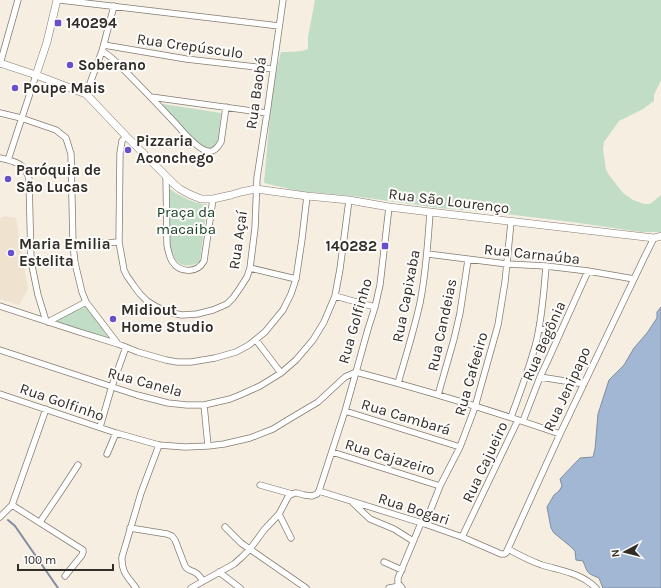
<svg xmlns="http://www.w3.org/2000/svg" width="661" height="588" font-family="Karla,sans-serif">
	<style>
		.built { fill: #efe2cf }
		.green { fill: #c1ddc5 }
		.water { fill: #a2b7d3; stroke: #808da0 }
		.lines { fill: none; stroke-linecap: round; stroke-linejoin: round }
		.stream { stroke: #808da0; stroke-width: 2 }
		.minor-casing { stroke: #847c71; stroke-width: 7 }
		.tertiary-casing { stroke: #847c71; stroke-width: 8 }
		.minor { stroke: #fff; stroke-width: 5.5 }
		.tertiary { stroke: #fff; stroke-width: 7 }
		.poi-dot { fill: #6850ca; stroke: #fefcfa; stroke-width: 1.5 }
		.labels { text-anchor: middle; stroke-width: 4; stroke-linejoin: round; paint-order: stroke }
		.poi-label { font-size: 15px; font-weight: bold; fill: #302c28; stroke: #fefcfa; text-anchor: start }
		.street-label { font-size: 15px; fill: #302c28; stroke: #fefcfa }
		.park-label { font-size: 15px; fill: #0f3e1d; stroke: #fefcfa }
	</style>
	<rect width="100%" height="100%" fill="#f7eee2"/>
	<!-- built -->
	<path class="built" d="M5,216L16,218L28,289L19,305L0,299V218Z"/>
	<!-- green -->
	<path class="green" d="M315,0H661V80L654,95V101L643,109L619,121L604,142L603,149L606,170L609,175L623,193L633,200L644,204H650L661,195V232H641L572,222L489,212L439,208L353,196L299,191L264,183L271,104L275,76L281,52C289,52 302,52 308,49V37Z
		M163,104L221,113L218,142L213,149L208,151L189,136L161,106Z
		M168,188C181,196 192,204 207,204L200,262C168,278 169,236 168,216C168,206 168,197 168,188Z
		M87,306L110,340L53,321Z"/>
	<!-- water -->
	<path class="water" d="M661,307V588H603L599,578C587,573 588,574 583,561L576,560L575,551L570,546L554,533L551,528L547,507L554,495L559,491L562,486L560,479L580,458L593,457L595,449L598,414L609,380L624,365L634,348L647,333L657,318V312Z"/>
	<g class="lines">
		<!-- stream -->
		<path class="stream" d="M8,520L15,526L58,588"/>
		<defs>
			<path id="minor" d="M60,0L279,26
				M104,45L186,59L273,69
				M102,51C114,58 122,68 132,78C147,93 162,109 177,125C183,132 198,149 207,151C214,153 218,147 221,142L226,107
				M0,64L18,0
				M86,94L102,51L114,6
				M151,97L267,113
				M0,113L21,118L56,130L66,138L71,154L73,245L75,263L82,292L86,302L118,344L138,352L166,360L177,362H191L215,358L236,352L249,345L265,332L283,310L291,294L296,279L302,239L307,196
				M126,136L122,141L120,153L119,242L124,270L127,276L134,286L140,294L147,301L157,307L167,312L182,315L197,314L213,310L227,304L233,298L240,288L247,277L250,268L255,228L257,178L267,113L283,0
				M0,158C14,161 25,163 29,179L31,261L38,295L46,321
				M8,160L36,75
				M166,177L167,245C168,250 169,256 172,261C179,273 197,274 204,261L213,199
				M73,245L119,242
				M428,254L507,264L546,266L588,271L634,279
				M250,268L296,279
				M335,296L375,307
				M0,306L76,331L118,344
				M48,322L86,302
				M539,328L559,336
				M256,340L281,373
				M0,350L137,395L168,403L187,405H204L230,399L240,395L260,386L281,373L296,360L313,340L324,322L335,296L340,269L349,200
				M540,377L584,384
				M398,383C406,356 414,330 420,303C426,273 428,243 430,212
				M0,394L116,433L159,445L185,447L208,446L224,444L250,438L273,429L291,418L318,402L345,377L356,372L368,329L375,307L380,285L389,207
				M438,395L454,339L460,313L468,260
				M204,405L208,446
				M345,411L460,447
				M511,417C520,393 529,369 536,343C542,319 544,292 546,266
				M523,421L540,377L548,360L588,271
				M100,427L112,386L126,347
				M332,452L440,486
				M107,454L116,433
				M260,485L292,494
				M319,491L425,524L462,537L501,554H504L506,553L560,434L644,258L654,238
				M353,503L370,519L394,529L413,541
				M12,505L83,550V552L82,555L65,576
				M279,514L291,538
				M0,517L12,505L46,409
				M40,522L61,491L78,465
				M425,524L440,486L460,447L475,407L498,325L505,282L511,222
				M225,527L241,543L306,588
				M130,528L167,534L172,536L175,540L185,566C188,571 192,570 196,573C199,575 201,578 203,581
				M462,537L518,420
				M508,549C519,555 530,561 542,565C562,571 581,573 596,588
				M384,562L402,570
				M219,572L240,588
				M136,588C128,577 121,572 122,557L141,493L159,445
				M191,588L234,564L242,557L250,549L264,530L279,514L288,497L290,495L295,493H297L304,495L312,496L317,494L319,491L345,411L356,372C425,390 493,411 560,434
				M389,588L400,586
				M402,588L398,583V578L421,523"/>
			<path id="tertiary" d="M0,63L36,75L86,94L126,136L175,185L180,189L189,194L201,199H213L231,195L241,192L256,189L307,196L349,200L389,207L430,212L654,238L661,236
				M36,75L47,42L57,0"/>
		</defs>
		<!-- minor casing -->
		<use href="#minor" class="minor-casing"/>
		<!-- tertiary casing -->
		<use href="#tertiary" class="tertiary-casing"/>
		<!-- minor -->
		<use href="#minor" class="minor"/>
		<!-- tertiary -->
		<use href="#tertiary" class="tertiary"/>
	</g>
	<!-- markers -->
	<g class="poi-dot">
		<rect x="54" y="19" width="8" height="8" rx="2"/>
		<circle cx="70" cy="65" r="4"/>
		<circle cx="15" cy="88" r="4"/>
		<circle cx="128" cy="150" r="4"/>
		<circle cx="8" cy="179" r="4"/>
		<rect x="381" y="242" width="8" height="8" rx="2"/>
		<circle cx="11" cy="253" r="4"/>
		<circle cx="113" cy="319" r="4"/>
	</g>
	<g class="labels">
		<!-- poi labels -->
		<g class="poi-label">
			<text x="66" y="28">140294</text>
			<text x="78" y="70">Soberano</text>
			<text x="23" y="93">Poupe Mais</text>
			<text x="136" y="146">Pizzaria<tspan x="136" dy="17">Aconchego</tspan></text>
			<text x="16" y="175">Paróquia de<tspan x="16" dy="17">São Lucas</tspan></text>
			<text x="19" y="249">Maria Emilia<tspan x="19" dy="17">Estelita</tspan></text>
			<text x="377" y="251" text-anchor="end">140282</text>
			<text x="121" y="315">Midiout<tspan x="121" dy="17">Home Studio</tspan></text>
		</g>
		<!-- street labels -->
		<g class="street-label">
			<text transform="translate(190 46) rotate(8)" y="5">Rua Crepúsculo</text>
			<text transform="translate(256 93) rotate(-82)" y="5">Rua Baobá</text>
			<text transform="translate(449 201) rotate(7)" y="5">Rua São Lourenço</text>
			<text transform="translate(238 240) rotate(-82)" y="5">Rua Açaí</text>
			<text transform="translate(532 254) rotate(6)" y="5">Rua Carnaúba</text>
			<text transform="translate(406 296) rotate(-79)" y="5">Rua Capixaba</text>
			<text transform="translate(355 321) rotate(-74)" y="5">Rua Golfinho</text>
			<text transform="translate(442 325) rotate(-78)" y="5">Rua Candeias</text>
			<text transform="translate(544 341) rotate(-66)" y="5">Rua Begônia</text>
			<text transform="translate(471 374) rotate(-74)" y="5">Rua Cafeeiro</text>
			<text transform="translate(145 382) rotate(15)" y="5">Rua Canela</text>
			<text transform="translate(567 389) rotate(-65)" y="5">Rua Jenipapo</text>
			<text transform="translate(62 402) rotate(19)" y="5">Rua Golfinho</text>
			<text transform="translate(406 417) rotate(17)" y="5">Rua Cambará</text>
			<text transform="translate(390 457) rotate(17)" y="5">Rua Cajazeiro</text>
			<text transform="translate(485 462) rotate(-65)" y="5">Rua Cajueiro</text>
			<text transform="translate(414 509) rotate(18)" y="5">Rua Bogari</text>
		</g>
		<!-- park labels -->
		<g class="park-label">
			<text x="186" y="217">Praça da<tspan x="186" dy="17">macaiba</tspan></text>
		</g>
	</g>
	<!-- north arrow -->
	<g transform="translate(625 552) rotate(263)" stroke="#fefcfa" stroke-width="3" paint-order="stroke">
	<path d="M0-3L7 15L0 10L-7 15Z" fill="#302c28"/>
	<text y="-6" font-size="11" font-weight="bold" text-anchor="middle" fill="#302c28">N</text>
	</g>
	<!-- scale -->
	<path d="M18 564v6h95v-6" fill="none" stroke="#302c28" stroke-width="2"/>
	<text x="24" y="564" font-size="12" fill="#302c28" stroke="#fefcfa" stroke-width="3" paint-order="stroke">100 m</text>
</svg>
